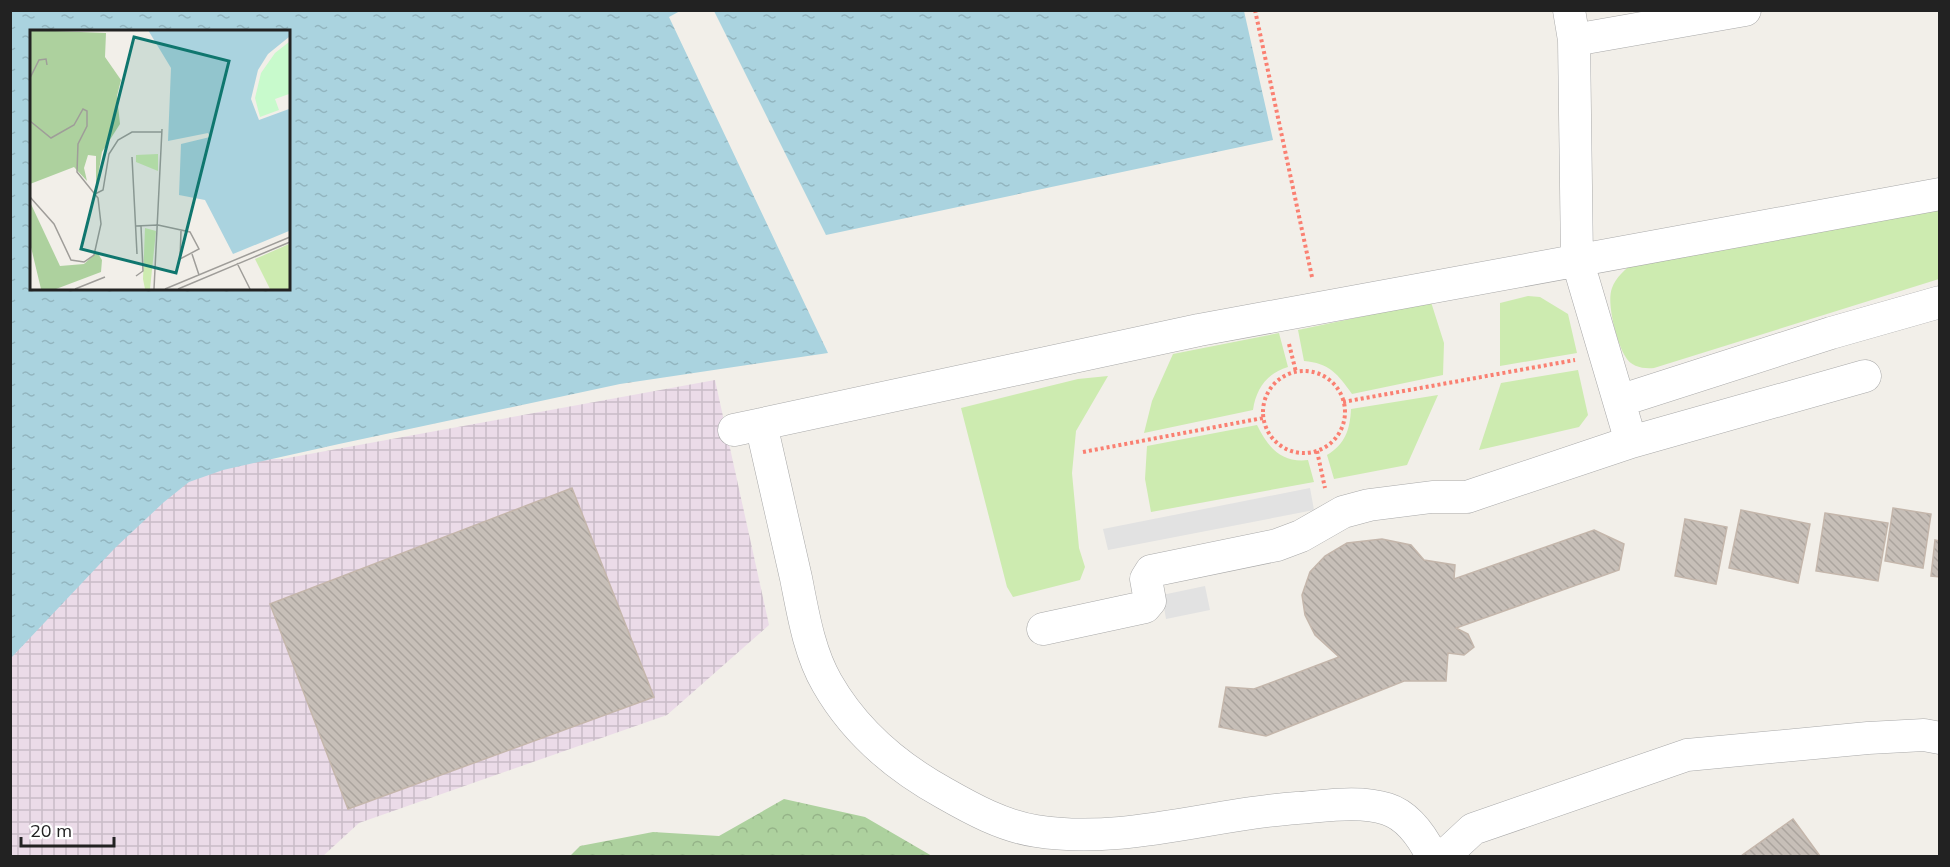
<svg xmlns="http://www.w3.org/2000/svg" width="1950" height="867" font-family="Mulish,sans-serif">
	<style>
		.industrial { fill: url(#industrial-grid) }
		.grass { fill: #cdebb0 }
		.forest { fill: url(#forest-crowns) }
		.parking { fill: #e2e2e2 }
		.water { fill: url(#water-ripples); fill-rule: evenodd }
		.building { fill: url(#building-back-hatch); stroke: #c4b6ab; stroke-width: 1.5 }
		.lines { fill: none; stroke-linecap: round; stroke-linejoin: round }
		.minor-casing { stroke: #a9a9a9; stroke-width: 33 }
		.path { stroke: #fa8072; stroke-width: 4; stroke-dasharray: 3 3; stroke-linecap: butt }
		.minor { stroke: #fff; stroke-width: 32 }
		.inset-road { fill: none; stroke: #9f9d99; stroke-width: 1.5 }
		.view { fill: #0f766e; fill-opacity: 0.15; stroke: #0f766e; stroke-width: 3 }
		.inset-edge { fill: none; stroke: #222; stroke-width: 3 }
	</style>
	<defs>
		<pattern id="industrial-grid" width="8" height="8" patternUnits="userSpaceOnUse" patternTransform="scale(1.5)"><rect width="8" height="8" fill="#ebdbe8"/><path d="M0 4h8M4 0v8" fill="none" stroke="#c9bcc7"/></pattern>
		<pattern id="forest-crowns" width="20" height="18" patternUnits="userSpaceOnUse" patternTransform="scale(1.5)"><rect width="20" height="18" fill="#add19e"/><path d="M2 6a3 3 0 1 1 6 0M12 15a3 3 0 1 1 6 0" fill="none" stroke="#95b388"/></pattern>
		<pattern id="water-ripples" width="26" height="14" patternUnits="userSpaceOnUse" patternTransform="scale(1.5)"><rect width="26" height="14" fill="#aad3df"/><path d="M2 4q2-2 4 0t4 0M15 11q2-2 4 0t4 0" fill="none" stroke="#92b5bf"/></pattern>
		<pattern id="building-back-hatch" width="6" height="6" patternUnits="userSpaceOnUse" patternTransform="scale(1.5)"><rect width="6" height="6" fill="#c7bfb8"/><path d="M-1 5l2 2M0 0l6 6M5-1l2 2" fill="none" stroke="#aba49e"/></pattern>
	</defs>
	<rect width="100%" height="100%" fill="#f2efe9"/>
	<!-- industrial -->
	<path class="industrial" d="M715,380L769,625L667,715L359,823L323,856H11L10,460L282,459Z"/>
	<!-- grass -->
	<path class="grass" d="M1939,210V279L1654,368C1643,369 1631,367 1625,356C1617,343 1606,303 1612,288C1616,277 1625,270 1633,263Z
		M1528,296L1540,297L1568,314L1577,353L1500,366V303Z
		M1431,302L1444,343L1443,375L1352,394C1338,374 1329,363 1304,361L1298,330Z
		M1279,333L1288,367C1267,373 1256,389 1253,410L1144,433L1152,401L1173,354Z
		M1578,370L1588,415L1579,427L1479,450L1501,383Z
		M1108,376L1076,431L1072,473L1079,548L1085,567L1080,580L1013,597L1007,587L961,408L1078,379Z
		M1438,395L1407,465L1334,479L1327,455C1345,444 1350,430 1351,409Z
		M1257,425C1268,448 1282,463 1308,460L1314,482L1151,512L1145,479L1147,446Z"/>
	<!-- forest -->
	<path class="forest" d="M784,799L865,817L932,856H570L580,846L653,832L719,836Z"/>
	<!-- parking -->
	<path class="parking" d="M1310,488L1314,510L1108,550L1103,529Z
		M1205,586L1210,610L1166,619L1162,595Z"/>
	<!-- water -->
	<path class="water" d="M11,10L680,11L669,17L828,353L620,384L339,444L223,470L189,482L164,502L115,548L11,658ZM32,32H288V288H32Z
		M714,11H1244L1273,140L826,235Z"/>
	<!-- building -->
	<path class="building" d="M572,488L654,697L348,809L270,604Z
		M1893,508L1931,514L1923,568L1885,561Z
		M1741,510L1810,524L1798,583L1729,568Z
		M1825,513L1888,523L1878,581L1816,571Z
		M1685,519L1727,527L1716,584L1675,576Z
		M1594,530L1624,544L1619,570L1456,628L1468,634L1474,647L1464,655L1448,653L1446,681H1404L1266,736L1219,727L1226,687L1254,689L1339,657L1315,635L1305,615L1302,595L1310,572L1325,556L1347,543L1382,539L1411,545L1424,560L1455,565L1454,579Z
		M1935,540L1940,541V577L1931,576Z
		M1793,819L1820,856H1741Z"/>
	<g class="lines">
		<defs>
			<path id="minor" d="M1569,10L1574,40L1577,259L1631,442
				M1574,40L1745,10
				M1619,401L1831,333L1940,302
				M761,424C773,475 784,527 796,578C803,613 809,652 827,683C855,732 895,766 944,793C972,809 1003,826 1036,831C1124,845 1210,814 1297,808C1325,806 1360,800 1387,809C1409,816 1423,838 1432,856
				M734,430L1199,330L1940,194
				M1043,629L1145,607L1150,601L1146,579L1151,571L1277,545L1301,536L1343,512L1369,505L1432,497H1467L1631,442L1865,376
				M1444,856L1473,829L1687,755L1868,738L1924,735L1940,738"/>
		</defs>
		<!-- minor casing -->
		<use href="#minor" class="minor-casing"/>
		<!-- path -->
		<path class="path" d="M1255,10L1312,277
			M1289,344L1296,372
			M1263 412a41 41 0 1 1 82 0a41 41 0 1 1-82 0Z
			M1343,402L1575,360
			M1317,451L1325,488
			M1083,452L1263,418"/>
		<!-- minor -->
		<use href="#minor" class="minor"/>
	</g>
	<!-- overview -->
	<g transform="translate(30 30)">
		<rect width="260" height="260" fill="#f2efe9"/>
		<path d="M128,124V141L106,132V125ZM115,198L126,201L120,259H115L113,249ZM259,214V259H240L225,229Z" fill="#cdebb0"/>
		<path d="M0,0L76,3L75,27L91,50L87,66L90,94L72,122L66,158V126L58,125L54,138L57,151L44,137L0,154ZM0,172L30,236L54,234L67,222L72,230L71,242L26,259H11L0,213Z" fill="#add19e"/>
		<path d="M259,12V64L245,69L249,80L230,87L225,68L231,43L245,23Z" fill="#c8facc"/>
		<path d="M118,0H259V7L238,24L228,40L221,69L229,90L259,79V201L203,224L175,170L149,165L151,114L180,107L178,103L138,111L141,38Z" fill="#aad3df"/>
		<path class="inset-road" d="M0,48L9,30L16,29L17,35M0,91L21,108L44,95L53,79L57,81V96L48,114L47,142L68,168L71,194L64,225L54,232L41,230L24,194L0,167M102,127L107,224M65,164L73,160L79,124L88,110L102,102H132M106,196L128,195L160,202L169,219L150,229L151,201M162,224L169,245M207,233L220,259M106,246L113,241L111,196M45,259L75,247M124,259L132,99M135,259L260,207M148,259L260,212"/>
		<path class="view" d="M104,7L199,31L146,243L51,219Z"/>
		<rect width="260" height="260" class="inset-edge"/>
	</g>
	<!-- border -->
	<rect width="1950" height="867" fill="none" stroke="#222222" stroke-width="24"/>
	<!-- scale -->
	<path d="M21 837v9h93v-9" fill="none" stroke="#222222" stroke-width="3"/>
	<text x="30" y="837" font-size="18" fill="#222222" stroke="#ffffff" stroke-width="4.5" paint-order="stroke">20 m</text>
</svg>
